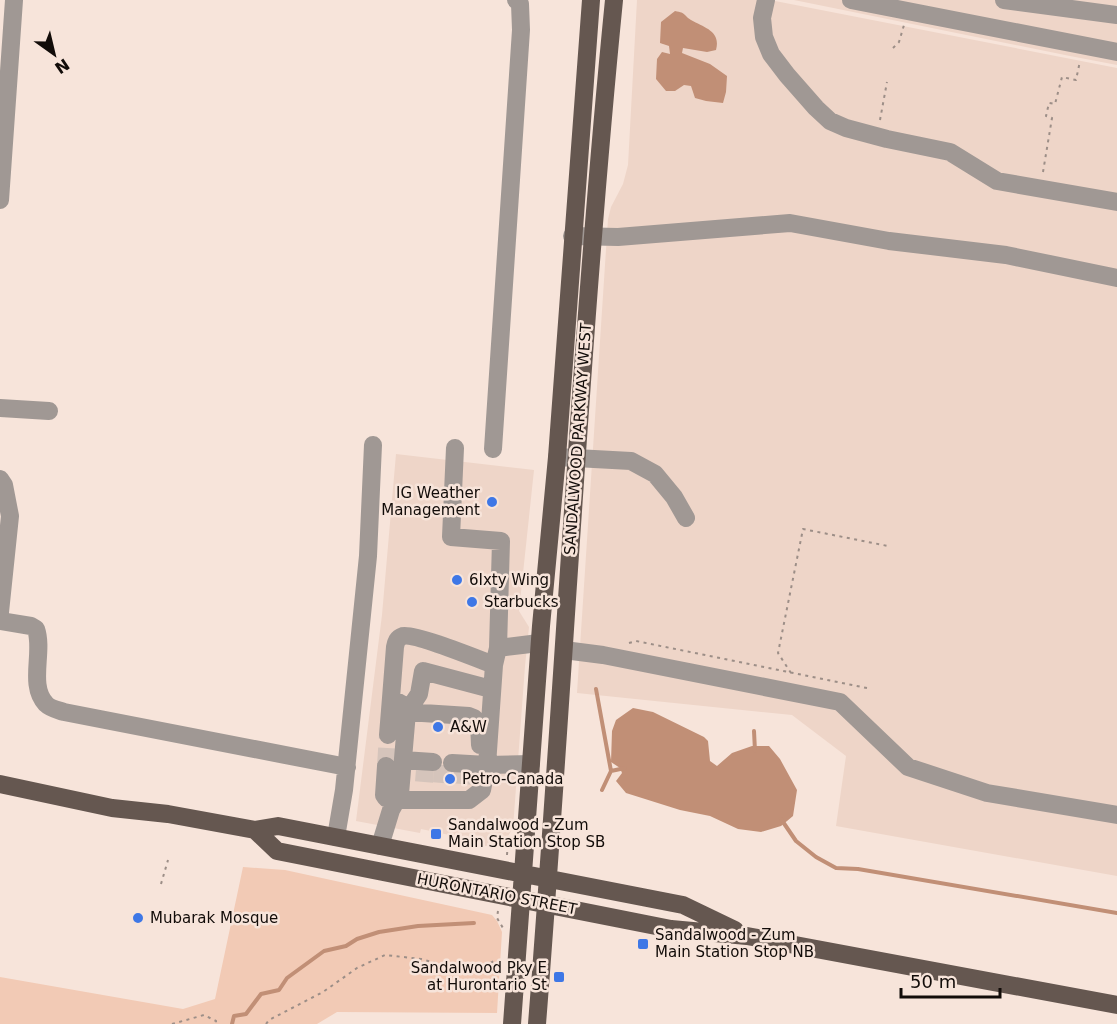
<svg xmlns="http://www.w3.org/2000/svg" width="1117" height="1024" font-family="'DejaVu Sans',sans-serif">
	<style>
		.built { fill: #eed5c8 }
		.green { fill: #f2cab5 }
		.water { fill: #c18f76 }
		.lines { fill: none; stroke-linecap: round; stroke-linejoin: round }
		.stream { stroke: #c18f76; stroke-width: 4 }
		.minor-tunnel { stroke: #d5c4bb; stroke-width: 18; stroke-dasharray: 18 9; stroke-linecap: butt }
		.path { stroke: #9c8e87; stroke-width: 2; stroke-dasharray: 3 4.5; stroke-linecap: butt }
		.minor { stroke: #a09894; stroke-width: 18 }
		.major { stroke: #655750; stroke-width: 18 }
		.poi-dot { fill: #3e77e6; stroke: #f7e4da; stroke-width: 2 }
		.labels { text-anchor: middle; stroke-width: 5; stroke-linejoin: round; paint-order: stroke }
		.street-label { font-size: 15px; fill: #120c09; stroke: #f7e4da }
		.poi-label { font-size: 15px; fill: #120c09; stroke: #f7e4da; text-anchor: start }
	</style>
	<rect width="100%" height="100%" fill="#f7e4da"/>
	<!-- built -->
	<path class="built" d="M637,0H770L1117,68V876L836,826L846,756L792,715L577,693L608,219L611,207L623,184L628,165Z
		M794,0H1117V65L1070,56Z
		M396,454L534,470L519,611L529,627L525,666L513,828L508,836L496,845L484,846L459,841V837L421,829L420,833L356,821L382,615Z"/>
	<!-- green -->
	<path class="green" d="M243,867L285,870L492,915L497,921L502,932L497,1013L337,1012L317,1024H0V977L183,1009L215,999Z"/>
	<!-- water -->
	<path class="water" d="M675,11C687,13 683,15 691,20C705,28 721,31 716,50L707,52L683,48L682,53L710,64L727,76L726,92L723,103L706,101L695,98L691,86L684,85L675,91H666L656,79L657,59L662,52L670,54L669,46L660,43L661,22Z
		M633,708L653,712L704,737L708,741L710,761L717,766L732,753L752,746H769L780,759L797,790L793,816L781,826L761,832L738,829L710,816L680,810L626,793L616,781L622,773L620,768L611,762L612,731L616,720Z"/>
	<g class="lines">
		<!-- stream -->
		<path class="stream" d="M596,689L611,771
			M754,731L755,751
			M602,790L611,771L625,768
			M781,819L796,841L816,857L836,868L858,869L1117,913
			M232,1024L234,1016L246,1014L261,994L279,990L287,978L324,951L346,946L357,939L379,932L418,926L474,923"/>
		<!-- minor-tunnel -->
		<path class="minor-tunnel" d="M386,766L388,735
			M424,782L425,770
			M442,783L444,762
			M462,784L463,772"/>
		<!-- path -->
		<path class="path" d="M893,48L899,42L904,25
			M880,120L887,82
			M1043,172L1052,118L1046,116L1049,103L1055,104L1062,77L1076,80L1080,61
			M629,643L636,641L867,688
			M791,673L778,653L803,529L888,546
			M507,855L508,840L510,838
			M161,884L168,860
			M498,911L497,918L503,928
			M172,1024L204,1015L216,1021V1024
			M266,1024L269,1020L323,992L357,968L385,955L421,959L461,970H478L494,961L501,960"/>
		<!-- minor -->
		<path class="minor" d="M766,0L762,18L764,37L771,54L787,75L816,108L830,121L846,128L887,139L950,152L997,181L1117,202
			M851,0L1117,52
			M1004,0L1117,15
			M0,200L14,0
			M572,236L618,237L790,223L889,241L1006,255L1117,278
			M0,408L49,411
			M455,448L451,537L501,541L498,648
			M493,449L521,30L520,4L516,0
			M557,457L631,461L655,474L674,497L686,518
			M0,479L4,485L10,516L0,612
			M0,621L31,626L36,629C44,652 28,685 46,704C51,709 58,710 64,712L347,767
			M564,650L603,655L840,702L908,767L987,793L1117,815
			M409,708L391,698L395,647C396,642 397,638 403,636C414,633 478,659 494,665
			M407,712L469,716L474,718L479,723L480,745
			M388,735L391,698
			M403,760L433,762
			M452,763L487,765L531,764
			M386,766L384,795L386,798L397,800H469L482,790L487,765L494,665L498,648L539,643
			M336,837L344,790L368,556L373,445
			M380,846L391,810L400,794L407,712L419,694L423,671L491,689"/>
		<!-- major -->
		<path class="major" d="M0,784L112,808L168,814L255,830L278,826L683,905L735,930
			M255,830L277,851L671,929L747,936L1117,1005
			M512,1024L541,626L557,457L591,0
			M537,1024C564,683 580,341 614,0"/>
	</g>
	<!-- markers -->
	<g class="poi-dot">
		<circle cx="492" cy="502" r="6"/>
		<circle cx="457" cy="580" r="6"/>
		<circle cx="472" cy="602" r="6"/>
		<circle cx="438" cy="727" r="6"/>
		<circle cx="450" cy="779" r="6"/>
		<rect x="430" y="828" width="12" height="12" rx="3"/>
		<circle cx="138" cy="918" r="6"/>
		<rect x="637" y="938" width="12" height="12" rx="3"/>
		<rect x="553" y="971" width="12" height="12" rx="3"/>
	</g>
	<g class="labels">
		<!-- street labels -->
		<g class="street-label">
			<text transform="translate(578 439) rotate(-86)" y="5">SANDALWOOD PARKWAY WEST</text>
			<text transform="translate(497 894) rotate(11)" y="5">HURONTARIO STREET</text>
		</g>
		<!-- poi labels -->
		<g class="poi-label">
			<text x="480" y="498" text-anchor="end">IG Weather<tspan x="480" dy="17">Management</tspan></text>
			<text x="469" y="585">6Ixty Wing</text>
			<text x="484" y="607">Starbucks</text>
			<text x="450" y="732">A&amp;W</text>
			<text x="462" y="784">Petro-Canada</text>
			<text x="448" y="830">Sandalwood - Zum<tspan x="448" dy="17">Main Station Stop SB</tspan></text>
			<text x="150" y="923">Mubarak Mosque</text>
			<text x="655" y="940">Sandalwood - Zum<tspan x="655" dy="17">Main Station Stop NB</tspan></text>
			<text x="547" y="973" text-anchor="end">Sandalwood Pky E<tspan x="547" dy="17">at Hurontario St</tspan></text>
		</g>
	</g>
	<!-- north arrow -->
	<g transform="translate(54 54) rotate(146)" stroke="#f7e4da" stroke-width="4.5" paint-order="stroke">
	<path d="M0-4.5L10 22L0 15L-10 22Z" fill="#120c09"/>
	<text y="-9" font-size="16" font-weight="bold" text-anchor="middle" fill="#120c09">N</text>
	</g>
	<!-- scale -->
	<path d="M901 988v9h99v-9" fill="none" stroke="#120c09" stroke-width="3"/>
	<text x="910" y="988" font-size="18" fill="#120c09" stroke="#f7e4da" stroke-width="4.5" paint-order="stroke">50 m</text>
</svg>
